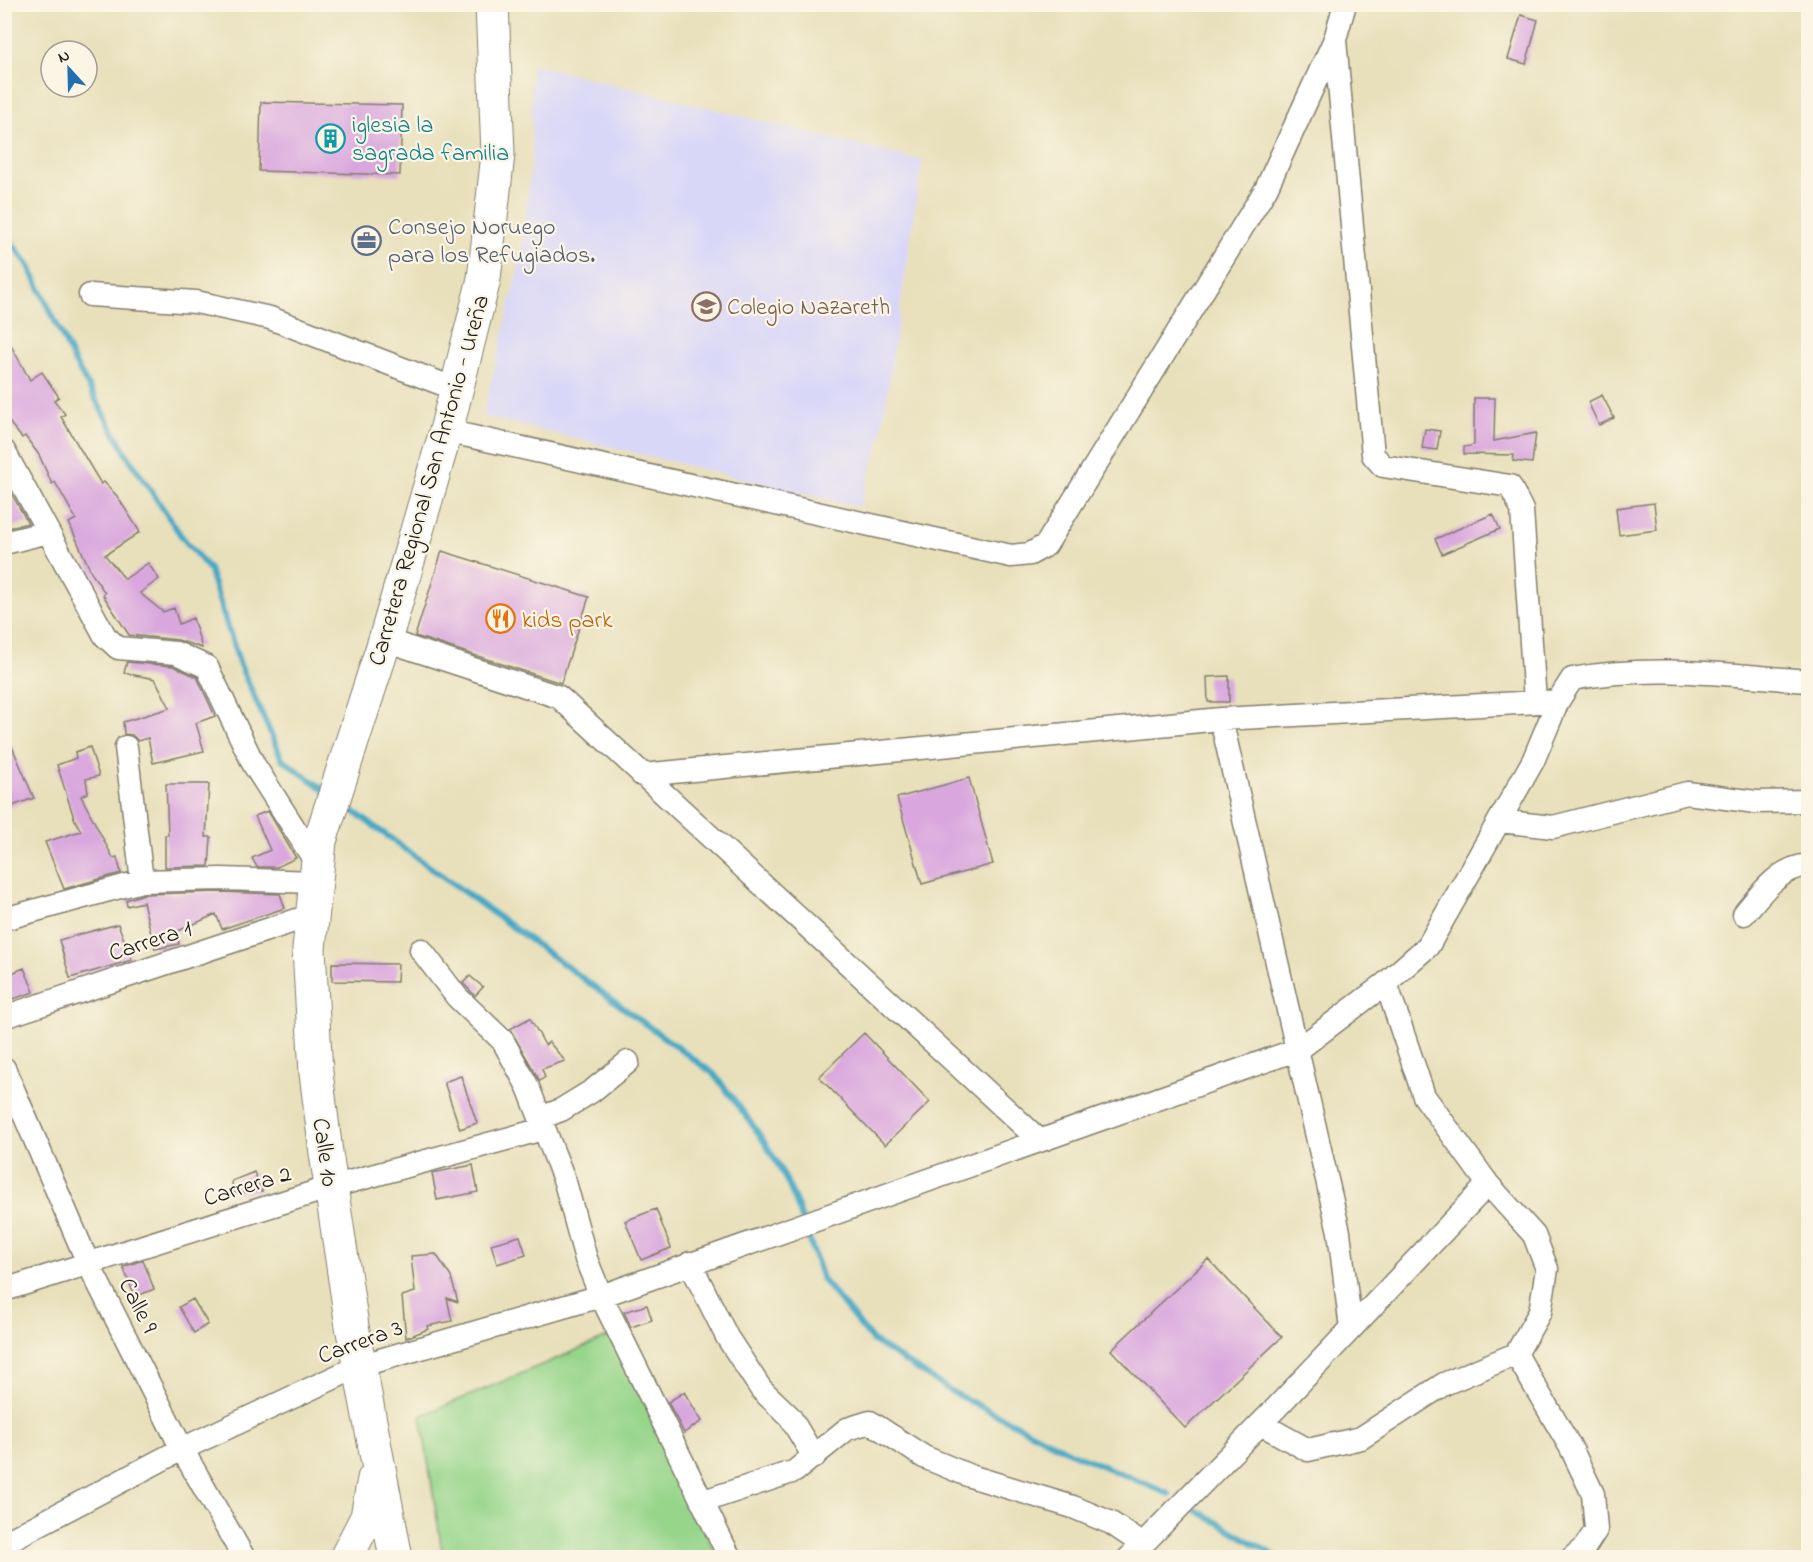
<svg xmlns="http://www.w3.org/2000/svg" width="1813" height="1562" font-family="'Indie Flower',sans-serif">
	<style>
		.built { fill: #d9d7f8 }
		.green { fill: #97d58b; stroke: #5a7854; stroke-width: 1.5 }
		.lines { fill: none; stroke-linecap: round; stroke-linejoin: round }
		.stream { stroke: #46a8c5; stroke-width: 6 }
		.building { fill: #d9a7de }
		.street-casing { stroke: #827e6c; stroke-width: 25 }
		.primary-casing { stroke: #827e6c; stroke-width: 35 }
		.street { stroke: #fff; stroke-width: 22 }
		.primary { stroke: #fff; stroke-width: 33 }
		.labels { text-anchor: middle; stroke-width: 4.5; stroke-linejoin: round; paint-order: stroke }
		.culture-label { font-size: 24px; fill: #0d838f; stroke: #fcf5e5; text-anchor: start }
		.service-label { font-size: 24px; fill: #4e5e75; stroke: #fcf5e5; text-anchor: start }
		.education-label { font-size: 24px; fill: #785e54; stroke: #fcf5e5; text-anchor: start }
		.street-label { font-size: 24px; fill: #1c1c1c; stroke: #fcf5e5 }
		.food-label { font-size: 24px; fill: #c56008; stroke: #fcf5e5; text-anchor: start }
	</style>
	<rect width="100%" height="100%" fill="#fcf5e5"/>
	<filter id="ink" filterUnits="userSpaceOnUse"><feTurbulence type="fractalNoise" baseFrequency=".0167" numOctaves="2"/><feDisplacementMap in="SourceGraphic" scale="12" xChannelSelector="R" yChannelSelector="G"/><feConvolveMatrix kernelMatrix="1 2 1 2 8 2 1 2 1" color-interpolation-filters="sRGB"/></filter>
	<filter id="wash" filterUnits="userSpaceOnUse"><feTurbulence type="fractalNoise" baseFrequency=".008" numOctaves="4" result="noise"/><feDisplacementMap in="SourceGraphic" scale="24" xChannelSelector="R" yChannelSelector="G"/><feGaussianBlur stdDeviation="1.35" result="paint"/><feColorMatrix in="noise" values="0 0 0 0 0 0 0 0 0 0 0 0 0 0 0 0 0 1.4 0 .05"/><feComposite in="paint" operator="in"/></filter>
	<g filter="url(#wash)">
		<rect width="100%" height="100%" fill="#e8e0bb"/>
		<!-- built -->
		<path class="built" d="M531,64L922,161L880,442L859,507L483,416L520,262L532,154Z"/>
		<!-- green -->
		<path class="green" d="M612,1335L717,1557H443L421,1416Z"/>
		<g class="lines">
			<!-- stream -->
			<path class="stream" d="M4,233L28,264L74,361L127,455L182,537L209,569L240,665L282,759L326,791
				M342,803L714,1074C750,1120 784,1163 802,1219
				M806,1229L822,1279L873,1341L954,1393L1070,1452L1169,1494
				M1196,1510L1279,1558"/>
		</g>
		<g id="blocks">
			<!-- building -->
			<path class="building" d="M1521,15L1538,20L1526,64L1508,59Z
				M261,102L402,105L400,175L259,171Z
				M4,333L30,380L42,372L59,397L54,400L65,414L61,417L101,484L104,482L117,496L140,532L105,555L125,579L148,563L159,579L140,593L163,612L174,608L179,624L193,618L202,648L178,640L129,635L103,595L105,593L92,574L69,523L76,519L55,482L52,484L39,455L25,436L22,438L4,416Z
				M1602,395L1614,418L1599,425L1588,402Z
				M1474,398H1495L1494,441L1536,433L1532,463L1513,461L1514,455L1464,454V447L1474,445Z
				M1425,429L1440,431L1437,450L1422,448Z
				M4,480L28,523L4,529Z
				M1654,503L1657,530L1619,535L1616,508Z
				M1493,514L1500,529L1442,554L1435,539Z
				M442,551L589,597L561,683L415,636Z
				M127,662L173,666L197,677L215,716L196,723L204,751L153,763L148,738L138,741L132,735L124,734L123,722L170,708L155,679L124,673Z
				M1229,676V702H1208L1207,677Z
				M4,728L34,798L4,809Z
				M90,747L99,776L86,779L88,793L81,796L113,858L117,857L121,873L64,889L45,842L81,831L74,818L57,765L76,758L75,752Z
				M969,778L993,864L922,884L897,798Z
				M166,784H209L206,837H211L209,866L165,867V835H168Z
				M268,811L296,858L277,867H257L252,858L270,850L255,816Z
				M221,892L280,894L285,908L222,929L216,914L176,932L179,944L155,949L143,902L127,906L126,900L144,894Z
				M118,924L132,960L70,978L59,940Z
				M332,963L398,964L397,982L332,981Z
				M24,968L34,992L4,1002V976Z
				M470,976L483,987L475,996L463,983Z
				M530,1018L545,1045L549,1042L565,1061L542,1069L545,1077L540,1081L510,1029Z
				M864,1033L930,1102L885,1145L819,1077Z
				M461,1076L477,1123L460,1129L444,1082Z
				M473,1165L478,1192L437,1200L432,1173Z
				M254,1172L262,1191L233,1193L232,1181Z
				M656,1209L671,1248L641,1260L625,1221Z
				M520,1236L526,1255L497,1264L491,1244Z
				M436,1254L451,1277L458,1302L447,1298L452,1321L427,1326L428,1329L406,1338L402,1296L415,1292L411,1256Z
				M1208,1259L1282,1337L1185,1428L1111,1350Z
				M143,1260L154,1289L135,1297L123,1267Z
				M193,1299L208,1324L194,1333L179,1307Z
				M647,1305L652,1320L631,1327L624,1312Z
				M684,1392L702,1421L684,1433L668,1402Z"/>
		</g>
	</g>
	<g filter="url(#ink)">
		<use href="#blocks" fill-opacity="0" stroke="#827e6c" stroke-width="1.5"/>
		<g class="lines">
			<defs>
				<path id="street" d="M1335,40L1373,455L1383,466L1510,486L1522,510L1535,702
					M90,295L196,302L270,318L458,390
					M446,431L1011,556L1030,554L1046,545L1266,189L1335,39L1345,4
					M4,451L105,636L118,648L176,653L207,667L254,765L317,864
					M4,543L48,532
					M385,640L559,697L1039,1140
					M1221,719L1339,1232L1351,1329
					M126,747L142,881
					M642,775L1221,719L1558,701
					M1499,821L1553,827L1687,793L1756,802L1808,801
					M1744,914C1761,893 1779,868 1808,865
					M4,919L142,881L221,879L315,882
					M421,950L457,997L503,1041L528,1087L565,1182L586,1259L601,1296L730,1558
					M1386,983L1424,1096L1488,1184L1534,1235L1547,1269L1540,1312L1516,1354L1571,1448L1593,1494L1596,1530L1585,1547L1572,1558
					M4,1017L312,915
					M4,1068L88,1263L182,1449L244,1558
					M540,1118L561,1110L592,1091L628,1062
					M690,1263L727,1337L761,1389L790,1417L814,1457
					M4,1290L331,1187L543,1129
					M1261,1424L1308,1450L1361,1438L1444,1384L1516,1354
					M704,1501L795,1471L847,1429L870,1422L924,1457L970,1476L1073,1507L1111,1523L1142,1544
					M4,1543L182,1449L359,1366L601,1296L1299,1049L1386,983L1428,946L1533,761L1558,701L1572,679C1650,664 1730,675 1808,681
					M1129,1558L1277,1407L1488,1184"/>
				<path id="primary" d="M346,1558L367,1517L374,1479
					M396,1558L352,1326L326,1153L316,1073L309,949L320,841L385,640L446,431L484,279L498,154L492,4"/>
			</defs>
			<!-- street casing -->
			<use href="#street" class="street-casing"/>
			<!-- primary casing -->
			<use href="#primary" class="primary-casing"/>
			<!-- street -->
			<use href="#street" class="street"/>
			<!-- primary -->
			<use href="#primary" class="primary"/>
		</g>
	</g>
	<!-- icons -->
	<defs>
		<symbol id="building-ring" viewBox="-11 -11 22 22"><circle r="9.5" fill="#fcf5e5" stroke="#0f9aa8" stroke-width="1.5"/><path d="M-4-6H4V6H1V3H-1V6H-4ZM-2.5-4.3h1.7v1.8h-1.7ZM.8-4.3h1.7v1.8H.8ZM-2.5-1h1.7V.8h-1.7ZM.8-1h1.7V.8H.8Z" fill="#0f9aa8"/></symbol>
		<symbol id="office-ring" viewBox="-11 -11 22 22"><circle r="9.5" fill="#fcf5e5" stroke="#5c6f8a" stroke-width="1.5"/><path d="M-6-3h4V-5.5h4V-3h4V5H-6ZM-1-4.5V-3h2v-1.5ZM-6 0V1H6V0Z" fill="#5c6f8a"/></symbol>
		<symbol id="school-ring" viewBox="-11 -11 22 22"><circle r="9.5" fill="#fcf5e5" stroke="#8d6e63" stroke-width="1.5"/><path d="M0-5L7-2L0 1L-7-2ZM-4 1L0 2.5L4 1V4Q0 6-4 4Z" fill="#8d6e63"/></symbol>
		<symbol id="restaurant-ring" viewBox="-11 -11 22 22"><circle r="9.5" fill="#fcf5e5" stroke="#e8710a" stroke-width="1.5"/><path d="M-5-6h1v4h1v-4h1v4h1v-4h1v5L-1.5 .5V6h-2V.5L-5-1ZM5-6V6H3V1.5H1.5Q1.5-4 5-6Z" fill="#e8710a"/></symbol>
	</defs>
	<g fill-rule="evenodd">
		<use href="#building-ring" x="314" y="122" width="33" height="33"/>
		<use href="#office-ring" x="350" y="224" width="33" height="33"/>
		<use href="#school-ring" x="690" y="290" width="33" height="33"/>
		<use href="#restaurant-ring" x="484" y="602" width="33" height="33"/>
	</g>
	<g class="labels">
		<!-- culture labels -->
		<g class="culture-label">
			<text x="352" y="132">iglesia la<tspan x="352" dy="28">sagrada familia</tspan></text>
		</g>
		<!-- service labels -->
		<g class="service-label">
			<text x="388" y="234">Consejo Noruego<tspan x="388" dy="28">para los Refugiados.</tspan></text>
		</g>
		<!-- education labels -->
		<g class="education-label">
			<text x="727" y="314">Colegio Nazareth</text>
		</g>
		<!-- street labels -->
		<g class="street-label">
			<text transform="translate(428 480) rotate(-74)" y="8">Carretera Regional San Antonio - Ureña</text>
			<text transform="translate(150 940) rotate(-18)" y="8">Carrera 1</text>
			<text transform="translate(326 1152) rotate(82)" y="8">Calle 10</text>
			<text transform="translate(247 1185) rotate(-17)" y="8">Carrera 2</text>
			<text transform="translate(139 1305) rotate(63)" y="8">Calle 9</text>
			<text transform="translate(360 1341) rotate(-20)" y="8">Carrera 3</text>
		</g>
		<!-- food labels -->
		<g class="food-label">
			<text x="522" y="627">kids park</text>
		</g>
	</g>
	<!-- margin -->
	<rect width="1813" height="1562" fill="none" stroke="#fcf5e5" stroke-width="24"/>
	<!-- north arrow -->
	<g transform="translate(69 69) rotate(338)"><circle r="28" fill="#fcf5e5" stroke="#a29e95" stroke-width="1.5"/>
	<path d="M0-4.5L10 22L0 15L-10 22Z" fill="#1f6fb2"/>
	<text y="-9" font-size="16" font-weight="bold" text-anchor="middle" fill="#1c1c1c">N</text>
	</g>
</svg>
